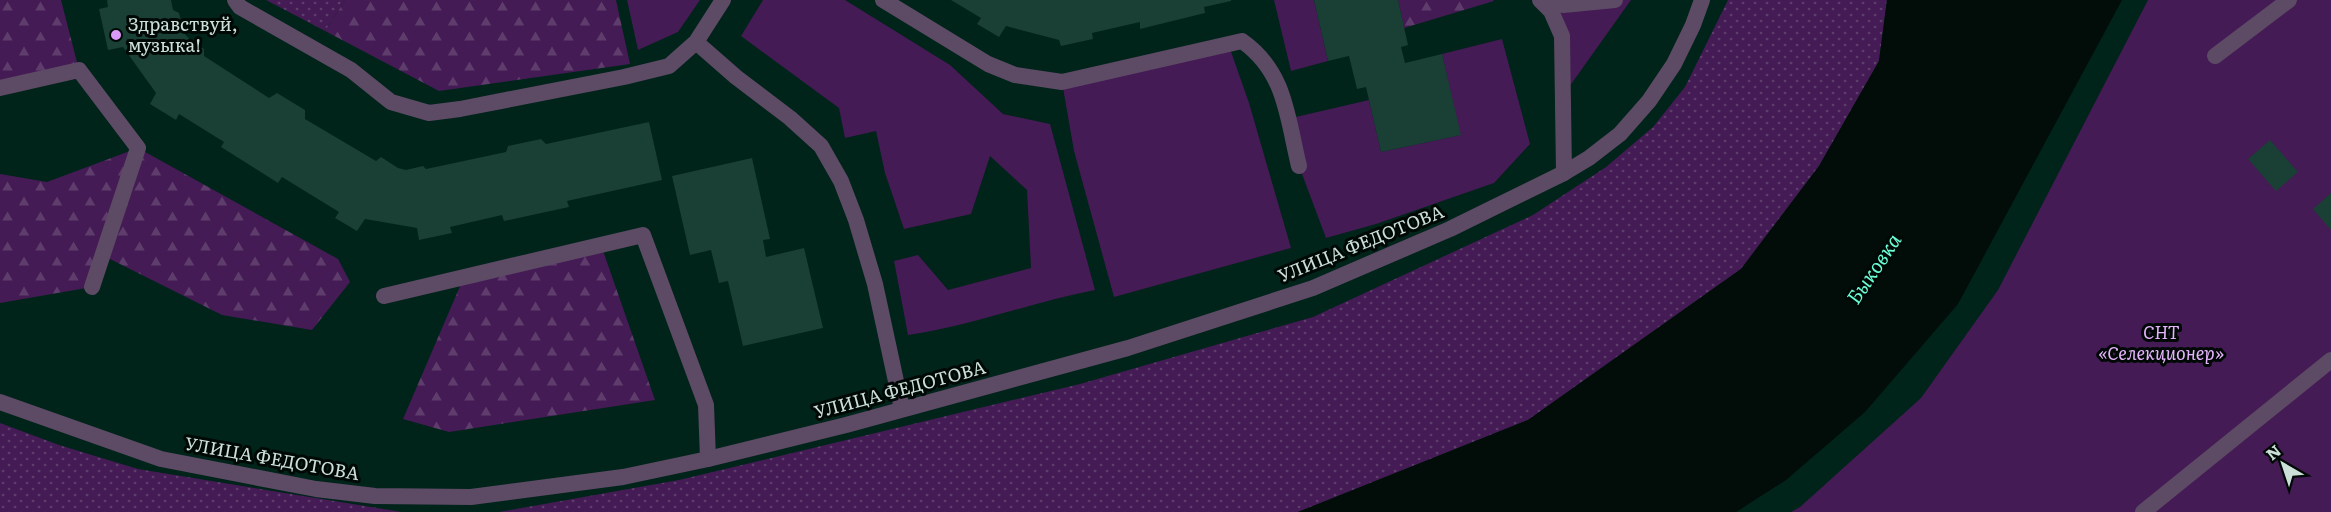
<svg xmlns="http://www.w3.org/2000/svg" width="2331" height="512" font-family="Literata,serif">
	<style>
		.green { fill: #441b54 }
		.forest { fill: url(#forest-firs) }
		.park { fill: url(#park-dots) }
		.water { fill: #020d09 }
		.building { fill: #1a3f34 }
		.lines { fill: none; stroke-linecap: round; stroke-linejoin: round }
		.service { stroke: #5d4a65; stroke-width: 16 }
		.minor { stroke: #5d4a65; stroke-width: 16 }
		.poi-dot { fill: #da9af6; stroke: #000906; stroke-width: 2 }
		.labels { text-anchor: middle; stroke-width: 6; stroke-linejoin: round; paint-order: stroke }
		.poi-label { font-size: 18px; fill: #cce0d9; stroke: #000906; text-anchor: start }
		.street-label { font-size: 18px; fill: #cce0d9; stroke: #000906 }
		.park-label { font-size: 18px; font-style: italic; fill: #e5b4fc; stroke: #000906 }
		.water-label { font-size: 20px; font-style: italic; fill: #6afdd5; stroke: #000906 }
	</style>
	<defs>
		<pattern id="forest-firs" width="22" height="20" patternUnits="userSpaceOnUse" patternTransform="scale(1.5)"><rect width="22" height="20" fill="#441b54"/><path d="M5 1l3.5 6h-7zM16 11l3.5 6h-7z" fill="#5e3c6c"/></pattern>
		<pattern id="park-dots" width="8" height="8" patternUnits="userSpaceOnUse" patternTransform="scale(1.5)"><rect width="8" height="8" fill="#441b54"/><path d="M2 2h.1M6 6h.1" fill="none" stroke="#5e3c6c" stroke-width="1.8" stroke-linecap="round"/></pattern>
	</defs>
	<rect width="100%" height="100%" fill="#00231a"/>
	<!-- green -->
	<path class="green" d="M627,0H700L678,32L638,50Z
		M763,0H845L950,65L1003,114L1050,124L1095,290C1032,302 972,326 908,335L894,261L918,255L948,290L1031,268L1027,190L990,156L971,214L904,229L885,173L876,131L845,138L839,108L741,36Z
		M1274,0H1314L1328,61L1291,71Z
		M1552,0H1631L1562,97L1551,11Z
		M2148,0H2331V512H1791L1800,507L1921,398L1998,290Z
		M1502,39L1530,144L1494,183L1376,224L1326,238L1299,166L1287,119L1369,100L1381,152L1460,135L1442,54Z
		M1228,43L1249,103L1291,248L1114,297L1074,151L1062,82Z"/>
	<!-- forest -->
	<path class="forest" d="M0,0H61L79,70L0,88Z
		M345,0H616L630,64L439,91L325,31Z
		M1398,0H1493L1494,1L1404,28Z
		M138,148L338,259L350,282L312,330L222,315L102,255L92,287L0,303V174L47,182Z
		M601,245L655,400L449,432L403,419L464,277Z"/>
	<!-- park -->
	<path class="park" d="M266,0H345L325,31Z
		M1728,0H1887L1879,61L1819,166L1741,269L1528,420L1298,512H499L679,480L1080,384L1313,317L1533,215L1606,167L1653,127L1685,87Z
		M0,423L59,445L138,469L402,512H0Z"/>
	<!-- water -->
	<path class="water" d="M1887,0H2122L1958,304L1865,412L1786,480L1736,512H1298L1528,420L1741,269L1819,166L1879,61Z"/>
	<!-- building -->
	<path class="building" d="M107,0H171L173,10L179,13L184,33L191,41L204,49V56L269,98L277,93L305,110V119L376,161L381,157L398,168L406,170L423,166L426,169L506,152L508,146L541,139L546,144L649,122L662,180L567,201L569,207L504,221L502,215L450,227L452,233L419,240L417,228L365,219L357,231L335,218L339,212L282,177L278,183L221,147L224,142L179,114L176,120L150,104L156,93L123,47L108,50L99,9L108,7Z
		M951,0H1231V1L1204,7L1205,13L1140,29V22L1092,33L1093,39L1061,46L1059,40L1006,26L999,37L977,24L981,18Z
		M1314,0H1398L1408,45L1401,47L1405,63L1442,54L1461,135L1381,152L1366,87L1357,89L1349,56L1328,61Z
		M2270,140L2298,172L2276,191L2248,159Z
		M752,158L770,239L763,240L766,257L804,248L823,328L743,346L728,281L719,283L711,250L690,255L672,176Z
		M2331,193V230L2313,209Z"/>
	<g class="lines">
		<!-- service -->
		<path class="service" d="M235,0L240,7L351,70L391,102L429,113L460,109L624,77L669,66L696,42L723,0
			M883,0L988,64L1015,75L1062,82L1242,41C1286,72 1287,117 1299,166
			M1540,0L1551,11L1562,36L1564,173
			M1552,0L1563,5L1615,0
			M696,42L736,77L790,118L821,146L841,181L856,220L875,284L902,409
			M2215,56L2289,0
			M0,88L79,70L138,148L92,287
			M384,296L643,235L706,405L708,459
			M2143,512L2331,360"/>
		<!-- minor -->
		<path class="minor" d="M0,402L161,459L316,489L375,496L471,497L623,477L708,459L846,425L1128,348L1313,288L1450,229L1564,173L1589,158L1620,134L1649,101L1674,64L1693,25L1702,0"/>
	</g>
	<!-- markers -->
	<circle class="poi-dot" cx="116" cy="35" r="6"/>
	<g class="labels">
		<!-- poi labels -->
		<g class="poi-label">
			<text x="128" y="31">Здравствуй,<tspan x="128" dy="21">музыка!</tspan></text>
		</g>
		<!-- street labels -->
		<g class="street-label">
			<text transform="translate(1361 244) rotate(-22)" y="6">УЛИЦА ФЕДОТОВА</text>
			<text transform="translate(900 390) rotate(-15)" y="6">УЛИЦА ФЕДОТОВА</text>
			<text transform="translate(272 459) rotate(10)" y="6">УЛИЦА ФЕДОТОВА</text>
		</g>
		<!-- park labels -->
		<g class="park-label">
			<text x="2161" y="339">СНТ<tspan x="2161" dy="21">«Селекционер»</tspan></text>
		</g>
		<!-- water labels -->
		<g class="water-label">
			<text transform="translate(1874 269) rotate(-56)" y="7">Быковка</text>
		</g>
	</g>
	<!-- north arrow -->
	<g transform="translate(2283 464) rotate(321)" stroke="#000906" stroke-width="4.5" paint-order="stroke">
	<path d="M0-4.5L10 22L0 15L-10 22Z" fill="#cce0d9"/>
	<text y="-9" font-size="16" font-weight="bold" text-anchor="middle" fill="#cce0d9">N</text>
	</g>
</svg>
